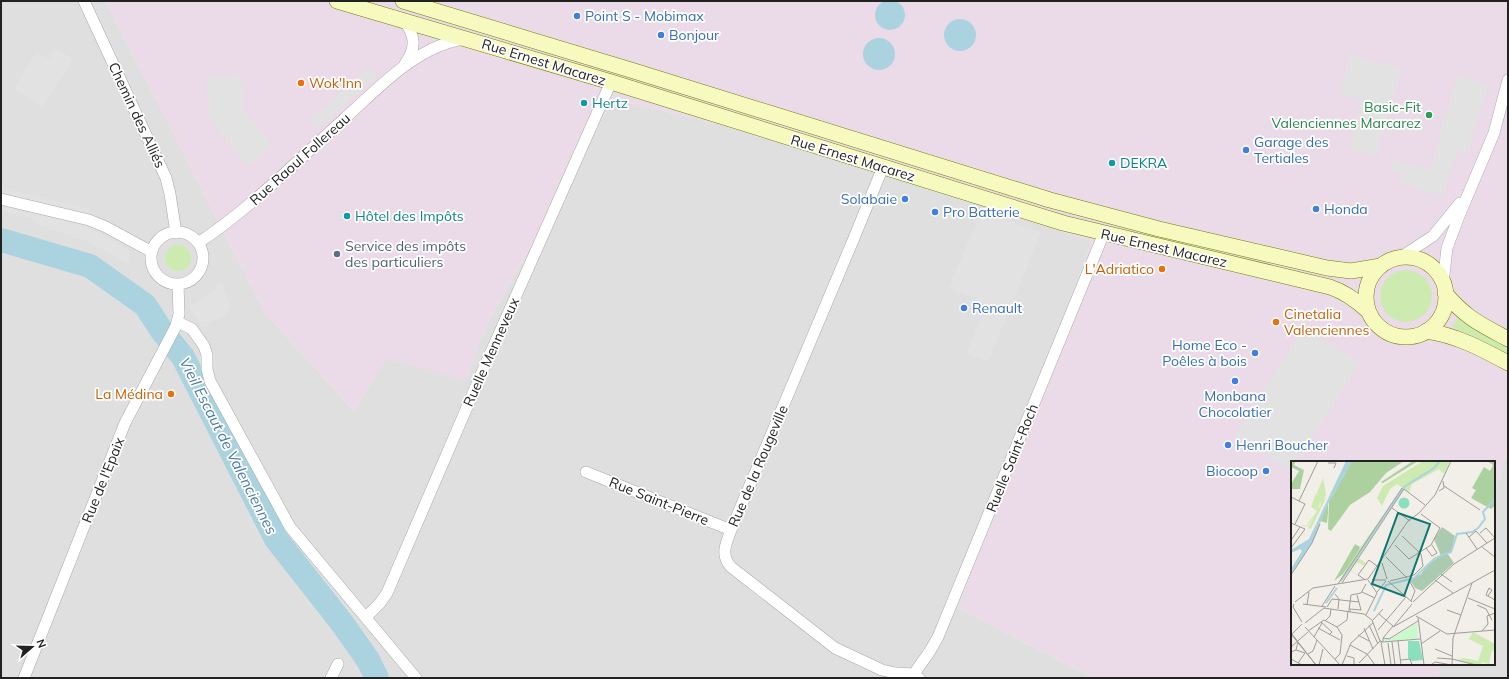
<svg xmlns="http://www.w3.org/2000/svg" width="1509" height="679" font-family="Mulish,sans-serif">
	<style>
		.residential { fill: #e0dfdf }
		.industrial { fill: #ebdbe8 }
		.grass { fill: #cdebb0 }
		.parking { fill: #e2e2e2 }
		.water { fill: #aad3df }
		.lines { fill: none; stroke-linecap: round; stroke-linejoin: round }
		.river { stroke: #aad3df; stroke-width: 24 }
		.minor-casing { stroke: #a9a9a9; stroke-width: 12 }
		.secondary-casing { stroke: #707d05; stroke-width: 16 }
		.minor { stroke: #fff; stroke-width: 11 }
		.secondary { stroke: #f7fabf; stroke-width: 15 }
		.shop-dot { fill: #3f7fe0; stroke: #fff; stroke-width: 1.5 }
		.food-dot { fill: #e8710a; stroke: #fff; stroke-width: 1.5 }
		.culture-dot { fill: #0f9aa8; stroke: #fff; stroke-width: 1.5 }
		.leisure-dot { fill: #2e9e5b; stroke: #fff; stroke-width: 1.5 }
		.service-dot { fill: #5c6f8a; stroke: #fff; stroke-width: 1.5 }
		.labels { text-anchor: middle; stroke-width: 3.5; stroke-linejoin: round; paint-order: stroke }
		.shop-label { font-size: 14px; fill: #366cbe; stroke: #fff; text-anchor: start }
		.street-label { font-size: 14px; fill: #222; stroke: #fff }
		.food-label { font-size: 14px; fill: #c56008; stroke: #fff; text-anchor: start }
		.culture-label { font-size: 14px; fill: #0d838f; stroke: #fff; text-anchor: start }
		.leisure-label { font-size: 14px; fill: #27864d; stroke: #fff; text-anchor: end }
		.service-label { font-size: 14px; fill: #4e5e75; stroke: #fff; text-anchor: start }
		.water-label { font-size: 15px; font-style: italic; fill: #4a7aab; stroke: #fff }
		.inset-river { fill: none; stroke: #aad3df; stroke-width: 2 }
		.inset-road { fill: none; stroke: #9f9d99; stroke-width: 1 }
		.view { fill: #0f766e; fill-opacity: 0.15; stroke: #0f766e; stroke-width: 2 }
		.inset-edge { fill: none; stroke: #222; stroke-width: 2 }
	</style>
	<rect width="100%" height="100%" fill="#f2efe9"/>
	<!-- residential -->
	<path class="residential" d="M1,1H106L265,313L354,411L386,358L465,380L486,326L613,99L726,126L1092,241L958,608L1093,678H1Z
		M1508,448V678H1437L1441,664H1494V494Z"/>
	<!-- industrial -->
	<path class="industrial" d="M106,1H1508V448L1494,494V462H1292V664H1441L1437,678H1093L958,608L1092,241L726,126L613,99L486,326L465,381L386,358L354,411L265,313Z"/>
	<!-- grass -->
	<path class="grass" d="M165 258a13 13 0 1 1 26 0a13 13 0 1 1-26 0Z
		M1380 296a26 26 0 1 1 52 0a26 26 0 1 1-52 0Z
		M1458,317L1484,335L1508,346V354L1478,339L1452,327Z"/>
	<!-- parking -->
	<path class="parking" d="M55,48L73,59L43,107L14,89L36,52L49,59Z
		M1351,55L1401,69L1376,156L1349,148L1362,100L1340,93Z
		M369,67L377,76L317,129L309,121Z
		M241,75L243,110L273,145L249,166L210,120L207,77Z
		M1458,76L1488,85L1467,154L1456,151L1443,196L1398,183L1401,173L1390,170L1393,161L1430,170Z
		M1,188L90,209L88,215L1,194Z
		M1,206L81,224L93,229L129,251L130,265L89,242L37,224L35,219L1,211Z
		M981,212L1041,232L988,362L967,353L987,304L949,288Z
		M220,282L223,286L231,307L224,317L201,326L189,306L202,300L214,291Z
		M1305,327L1360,363L1296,462H1292V468L1291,471L1235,434Z"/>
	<!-- water -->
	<path class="water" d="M875 15a15 15 0 1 1 30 0a15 15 0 1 1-30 0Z
		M944 35a16 16 0 1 1 32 0a16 16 0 1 1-32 0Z
		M863 54a16 16 0 1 1 32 0a16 16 0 1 1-32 0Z"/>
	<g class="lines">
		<!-- river -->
		<path class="river" d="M1,240L90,266L145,305L162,331L183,357L276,539L342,623L368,660L377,678"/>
		<defs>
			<path id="minor" d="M84,1L166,178L170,194L176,233
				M404,20C415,36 417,47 405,64
				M883,167L854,238L731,530C726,543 720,555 731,567L835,648L882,670L895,673L913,674L919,678
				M1,199L89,220L106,227L152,252
				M151 258a26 26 0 1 1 52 0a26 26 0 1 1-52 0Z
				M198,243C251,208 297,161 344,119C379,88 416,46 464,39
				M1401,257L1433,236L1460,203
				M1443,284L1447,248L1459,216L1494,133L1508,80
				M178,322L192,329L204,346L207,355V369L210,381L290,527L416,678
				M586,472L731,530
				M366,617L380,603L387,593L483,370L611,82
				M24,678L125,423L176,326L179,314L178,284
				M331,678L338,664
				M911,678L930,651L938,637L1104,233"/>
			<path id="secondary" d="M337,1L611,82L1063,223L1330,287C1345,292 1356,300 1368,311
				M403,1L634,71L1050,200L1159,229L1327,268L1351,271L1381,266
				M1366 297a40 40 0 1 1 80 0a40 40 0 1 1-80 0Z
				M1445,293C1466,318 1480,324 1508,339
				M1426,331C1456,335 1482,349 1508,363"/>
		</defs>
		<!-- minor casing -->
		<use href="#minor" class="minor-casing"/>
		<!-- secondary casing -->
		<use href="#secondary" class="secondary-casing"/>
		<!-- minor -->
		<use href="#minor" class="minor"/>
		<!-- secondary -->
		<use href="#secondary" class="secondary"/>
	</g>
	<!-- markers -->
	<g class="shop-dot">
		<circle cx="577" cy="16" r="4"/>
		<circle cx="661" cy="35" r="4"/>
		<circle cx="1246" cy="150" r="4"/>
		<circle cx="905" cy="199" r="4"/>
		<circle cx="1316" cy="209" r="4"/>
		<circle cx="935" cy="212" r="4"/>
		<circle cx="964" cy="308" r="4"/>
		<circle cx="1255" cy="353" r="4"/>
		<circle cx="1235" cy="381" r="4"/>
		<circle cx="1228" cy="445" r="4"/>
		<circle cx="1266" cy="471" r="4"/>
	</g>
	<g class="food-dot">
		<circle cx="301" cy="83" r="4"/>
		<circle cx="1162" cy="269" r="4"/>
		<circle cx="1276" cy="322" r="4"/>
		<circle cx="171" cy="394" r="4"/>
	</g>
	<g class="culture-dot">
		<circle cx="584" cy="103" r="4"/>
		<circle cx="1112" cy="163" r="4"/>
		<circle cx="347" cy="216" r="4"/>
	</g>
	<circle class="leisure-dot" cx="1429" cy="115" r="4"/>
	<circle class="service-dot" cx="337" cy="254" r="4"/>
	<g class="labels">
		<!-- shop labels -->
		<g class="shop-label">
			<text x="585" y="21">Point S - Mobimax</text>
			<text x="669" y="40">Bonjour</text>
			<text x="1254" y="147">Garage des<tspan x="1254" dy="16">Tertiales</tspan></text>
			<text x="897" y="204" text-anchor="end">Solabaie</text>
			<text x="1324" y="214">Honda</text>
			<text x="943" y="217">Pro Batterie</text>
			<text x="972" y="313">Renault</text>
			<text x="1247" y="350" text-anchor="end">Home Eco -<tspan x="1247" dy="16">Poêles à bois</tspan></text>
			<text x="1235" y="401" text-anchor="middle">Monbana<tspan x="1235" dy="16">Chocolatier</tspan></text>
			<text x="1236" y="450">Henri Boucher</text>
			<text x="1258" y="476" text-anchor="end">Biocoop</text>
		</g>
		<!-- street labels -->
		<g class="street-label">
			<text transform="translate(544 62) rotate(17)" y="5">Rue Ernest Macarez</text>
			<text transform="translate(137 115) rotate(65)" y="5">Chemin des Alliés</text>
			<text transform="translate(853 158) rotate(17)" y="5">Rue Ernest Macarez</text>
			<text transform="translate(300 159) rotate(-42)" y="5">Rue Raoul Follereau</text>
			<text transform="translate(1164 248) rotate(13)" y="5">Rue Ernest Macarez</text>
			<text transform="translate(491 352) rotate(-66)" y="5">Ruelle Menneveux</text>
			<text transform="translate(1012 458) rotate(-68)" y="5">Ruelle Saint-Roch</text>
			<text transform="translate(758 466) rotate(-67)" y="5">Rue de la Rougeville</text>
			<text transform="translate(103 480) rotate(-68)" y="5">Rue de l'Epaix</text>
			<text transform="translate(659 501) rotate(22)" y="5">Rue Saint-Pierre</text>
		</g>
		<!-- food labels -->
		<g class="food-label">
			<text x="309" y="88">Wok'Inn</text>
			<text x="1154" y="274" text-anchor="end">L'Adriatico</text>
			<text x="1284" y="319">Cinetalia<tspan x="1284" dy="16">Valenciennes</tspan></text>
			<text x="163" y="399" text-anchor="end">La Médina</text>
		</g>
		<!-- culture labels -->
		<g class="culture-label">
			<text x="592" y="108">Hertz</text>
			<text x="1120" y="168">DEKRA</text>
			<text x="355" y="221">Hôtel des Impôts</text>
		</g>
		<!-- leisure labels -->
		<g class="leisure-label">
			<text x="1421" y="112">Basic-Fit<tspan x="1421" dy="16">Valenciennes Marcarez</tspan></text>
		</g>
		<!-- service labels -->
		<g class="service-label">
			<text x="345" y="251">Service des impôts<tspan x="345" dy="16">des particuliers</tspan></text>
		</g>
		<!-- water labels -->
		<g class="water-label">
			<text transform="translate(228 446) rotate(63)" y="5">Vieil Escaut de Valenciennes</text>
		</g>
	</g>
	<!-- overview -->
	<g transform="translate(1291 461)">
		<rect width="204" height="204" fill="#f2efe9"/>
		<path d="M132,0H159L153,13L148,8L121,23L118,31L106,23L99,28L91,45L86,37L92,25ZM32,17L35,33L33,39L36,35L20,68L17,67L30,44L26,32ZM25,32L29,39L28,49L16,66V64L14,66L10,63L15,65L26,50L20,46ZM91,56L93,57L67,97L75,102L73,105L66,101L60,109L71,117L59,109L48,122L60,99ZM182,171L204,183V190L201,189L198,202L201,204L191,201L190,204H183L166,199L173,197L187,200L192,185L178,178Z" fill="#cdebb0"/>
		<path d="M2,0H5L3,4L13,9L9,28H0V23L8,10L0,6ZM61,0H113L95,12L79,31L59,44L40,70L37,68L38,41ZM122,0H127L92,22L90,21ZM196,0H204V45L200,48L180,37L185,29L181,27L193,6L199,10L202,4ZM37,42V52L36,62L29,60ZM64,83L69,86L68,89L52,113L43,120Z" fill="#add19e"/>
		<path d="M151,66L164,75L160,91L156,92L163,102L131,130L124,127L119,119L130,113L137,103L150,95L143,78Z" fill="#aacbaf"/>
		<path d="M126,162L127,177L94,181L93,178H100Z" fill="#c8facc"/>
		<path d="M107.5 42a5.5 5.5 0 1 1 11 0a5.5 5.5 0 1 1-11 0ZM117,180H128L132,199L121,200L117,197Z" fill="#88e0be"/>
		<path d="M55,0H61L37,43L21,82L0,113V108L11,90L9,88L0,92V89L18,78Z" fill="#aad3df"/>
		<path class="inset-river" d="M50,120L113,26L143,7L149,0M35,142L46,127M83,150L95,124L123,117L144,97L160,91L166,73L181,71L187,67L194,58L192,51L204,38"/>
		<path class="inset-road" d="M37,2H45L43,7M153,25L189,49M148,30L153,27L152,20M0,36L14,43L4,63M8,40L27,0M101,47L119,60M0,62L14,68L0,87M175,72L186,88M189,72L195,67L204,77M178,76L185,70L196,82M1,78L9,66M104,84L118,98M191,86L204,96M135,87L141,95L146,92L141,84M95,96L116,117M118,98L140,84L149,67L130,53M91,102L96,118M150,113L161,121M0,114L21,82L29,63M73,118L67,114L78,99L86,105M81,119H95M118,119L124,130L120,140M144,119L162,132M97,120L121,141M99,120L123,114L132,105L130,93L111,75M51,122L113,28L134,44M47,123L111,27M71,131L84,137M86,131L95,120M44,133L48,138L47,148M197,135L201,129L198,127L195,134L204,139M177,137L204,148M4,141L22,127L77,118L117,60L128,52L144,34L160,0M122,141L163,103L204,77M3,143L2,146L11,161M12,143L35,146M16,144L18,131M186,144L195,148L201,159M31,145L44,125M36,146L41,138L68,141M58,148L70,149L66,134M58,149L60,134L70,132L75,123M156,149L170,154M88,153L102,165M75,154L86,132L77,119M125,155L156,173L204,169M127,156L133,204M33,159L46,166M82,159L92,148M34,160L39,155L40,148M30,161L41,171L38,174M14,162L33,147L73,153L81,159L89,180L92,181V177M78,164L87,183M103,165L121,143M14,166L49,204M46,166L56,159L57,150H60M102,166L204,109M27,167L49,179M73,167L82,188M87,169L115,136M17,170L33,159M191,170L197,163L196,155L204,152M0,173L25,204M1,173L25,204M1,173L11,163M67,174L78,180M23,176L31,162M92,177L98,178L127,160M92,177L102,165M107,180L110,204M90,181L94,204M92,181L129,178M101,181L104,204M97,182L100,204M130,183L149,170M59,184L76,193M0,186L17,171M144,188L161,195M5,189L14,192L7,202M0,191L5,189L7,181M17,193L22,190L26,179M76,193L84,204M56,195L63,197V203M146,197L161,198M0,198L11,204M44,198L49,193L51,174L46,166M161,198L185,204M110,199L119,198L121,204M68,202L89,180M28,204L32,188M51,204L60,182L82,162M140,204L144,201L161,204M161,204L162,177L181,122"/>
		<path class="view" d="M107,52L139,63L113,135L81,123Z"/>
		<rect width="204" height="204" class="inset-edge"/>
	</g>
	<!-- border -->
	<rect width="1509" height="679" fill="none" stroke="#222222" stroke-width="4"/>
	<!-- north arrow -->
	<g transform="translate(32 647) rotate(70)" stroke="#ffffff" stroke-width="3" paint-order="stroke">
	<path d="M0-3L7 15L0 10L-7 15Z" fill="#222222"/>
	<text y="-6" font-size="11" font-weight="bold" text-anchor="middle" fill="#222222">N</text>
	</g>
</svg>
